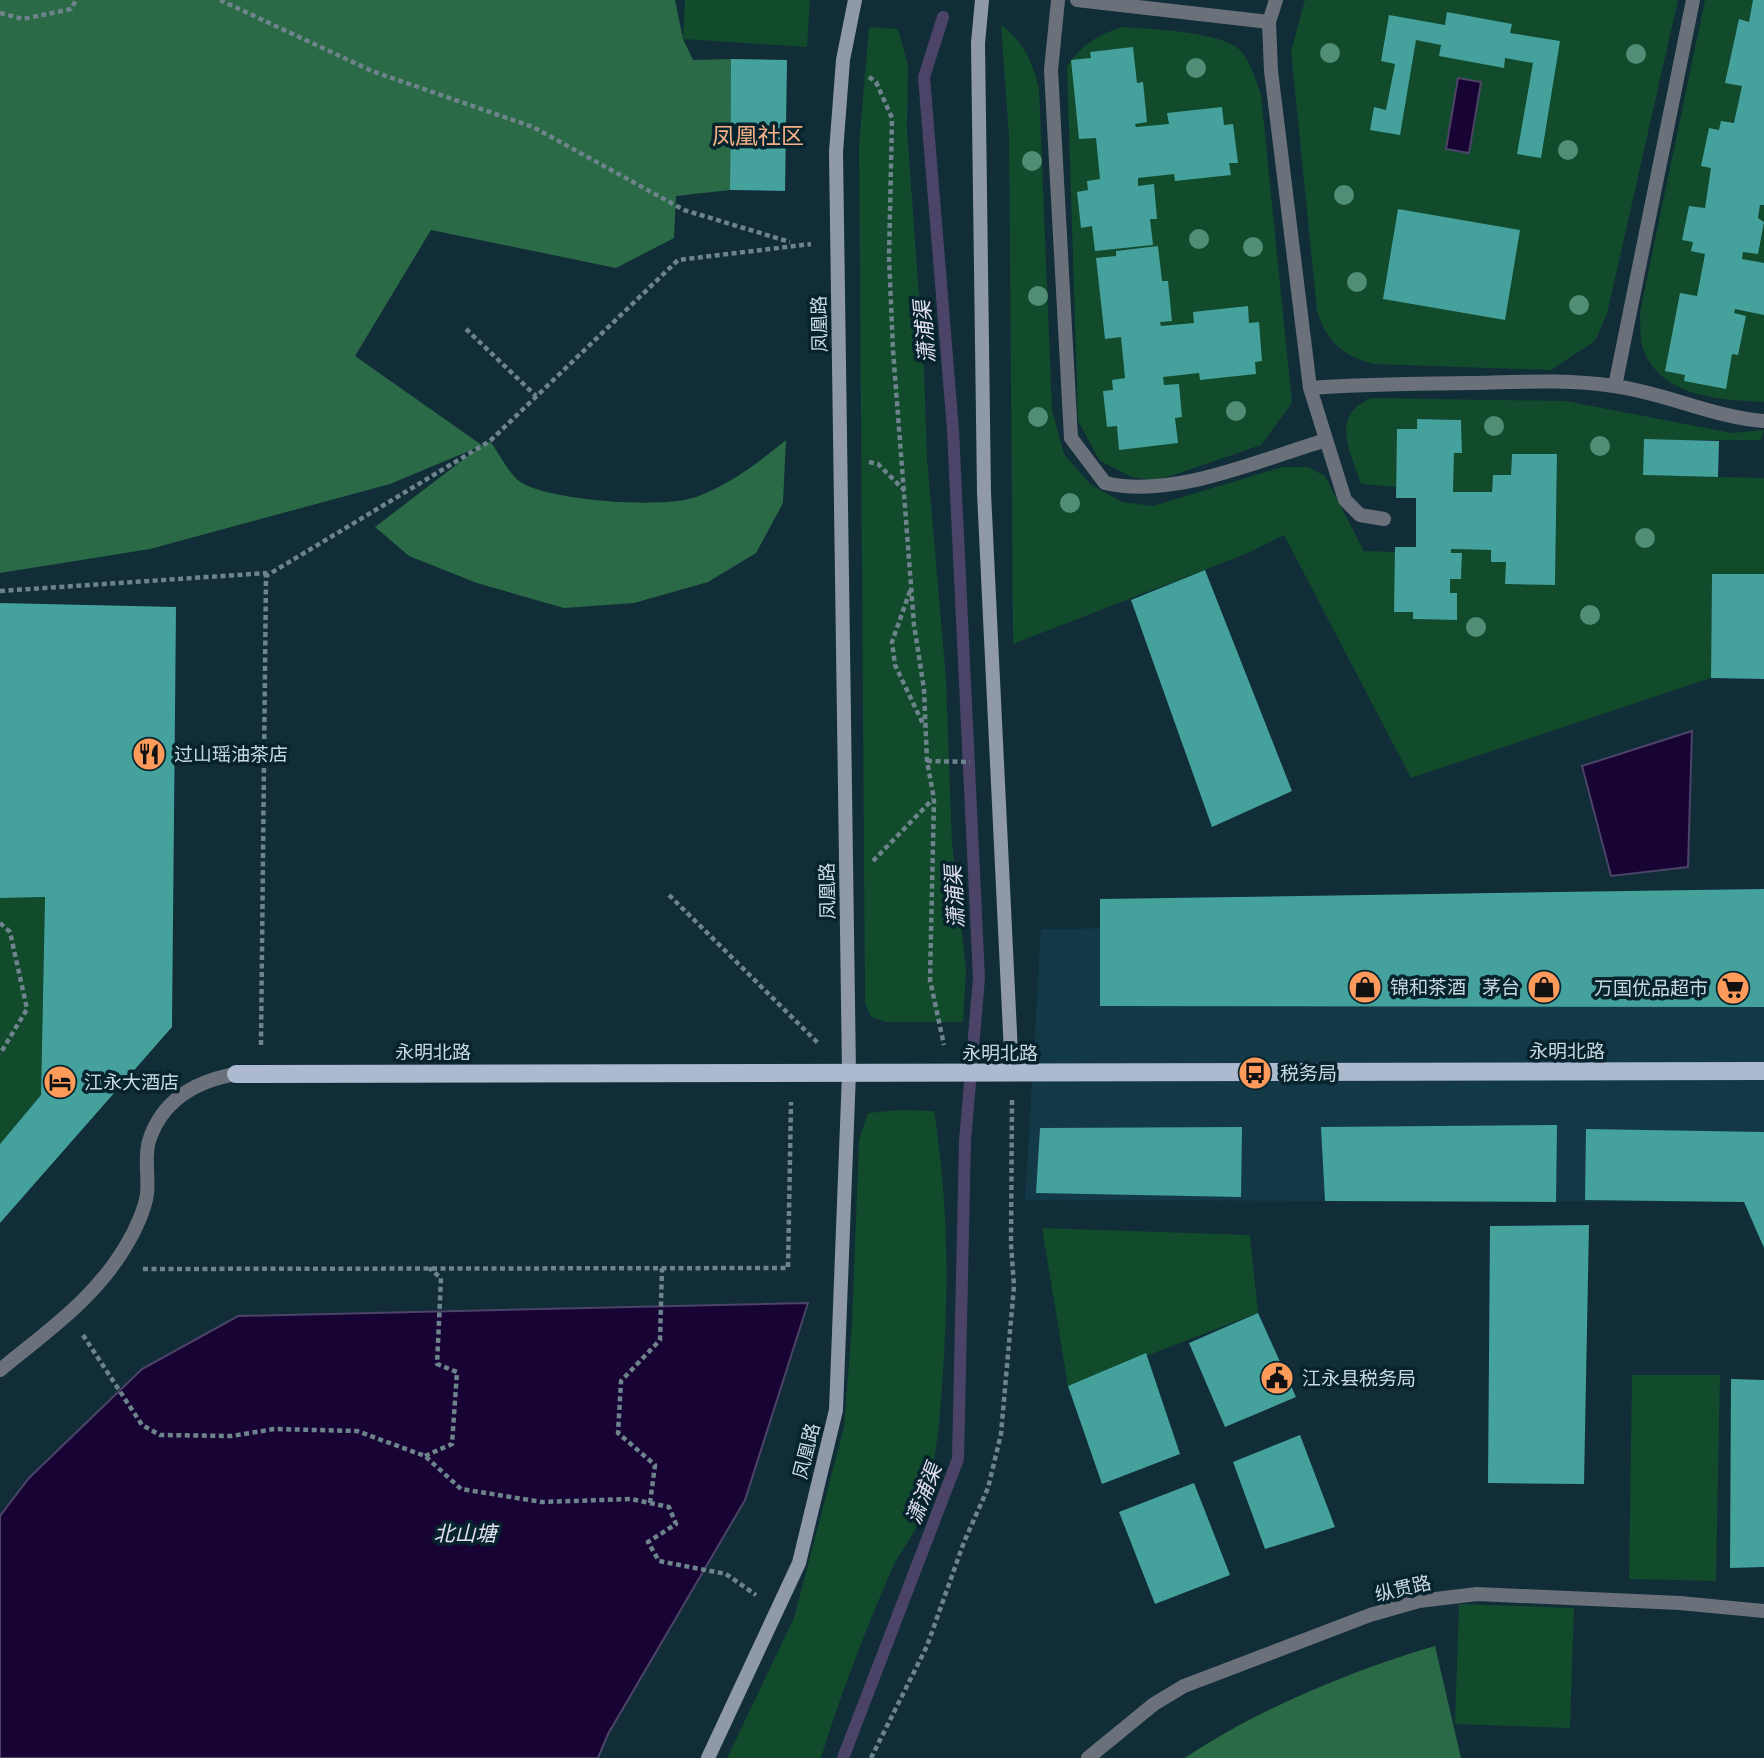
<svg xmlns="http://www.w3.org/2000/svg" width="1764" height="1758" font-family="Commissioner,'Noto Sans SC',sans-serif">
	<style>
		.built { fill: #133947 }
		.green { fill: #124a2c }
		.forest { fill: #2b6a46 }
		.water { fill: #170434; stroke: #4c4468; stroke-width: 2 }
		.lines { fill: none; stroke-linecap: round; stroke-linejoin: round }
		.stream { stroke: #4c4468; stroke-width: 12 }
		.building { fill: #44a19c }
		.path { stroke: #6e848d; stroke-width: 4.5; stroke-dasharray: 5 3.5; stroke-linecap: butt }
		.lane { stroke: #6b717b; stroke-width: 14 }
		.street { stroke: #6b717b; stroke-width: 14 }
		.secondary { stroke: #8f99aa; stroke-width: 14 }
		.primary { stroke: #acb9ce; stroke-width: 18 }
		.tree { fill: #508e75 }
		.labels { text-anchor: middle; stroke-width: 7; stroke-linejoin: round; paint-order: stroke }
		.street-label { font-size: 19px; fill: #c9d9e0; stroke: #06232e }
		.poi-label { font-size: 19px; fill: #c9d9e0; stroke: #06232e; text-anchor: start }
		.water-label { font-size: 21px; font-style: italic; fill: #e4e0f2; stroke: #06232e }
		.quarter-label { font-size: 23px; fill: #f7b186; stroke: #06232e }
	</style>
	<rect width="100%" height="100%" fill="#112d38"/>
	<!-- built -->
	<path class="built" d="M1764,923V1202L1025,1200L1041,929Z"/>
	<!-- green -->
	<path class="green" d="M685,0H810L807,47L683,39Z
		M1305,0H1678L1607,314L1595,341L1551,370L1374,364C1341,355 1328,343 1317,311L1291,51Z
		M1705,0H1764V402C1721,400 1662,397 1644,351C1639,340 1641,324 1640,312Z
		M1001,25C1025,43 1031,60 1039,88L1052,410L1064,454L1091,485L1122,502L1153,506L1282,467H1308L1325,476L1364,551L1395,552L1414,619L1456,620L1457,593H1450V579H1461L1462,553H1451V549L1491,550V562H1506V584L1555,585L1557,454H1512L1511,475H1493L1492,492H1453L1454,453H1462L1461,420L1418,419L1417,429H1398L1396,487L1361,484C1350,451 1329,415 1372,398L1566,401L1732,433L1764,430L1761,440H1645L1644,475L1764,478V574H1712L1711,678L1411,778L1284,535L1248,553L1013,644L1009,136Z
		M869,27L898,29L908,65L907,129L924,366L927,458L946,679L952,843L966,970L963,1022H886L871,1017L865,1003L859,145Z
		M1123,27C1150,29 1220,31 1240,50C1250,60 1256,81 1261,94L1292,403L1261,445L1156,481L1132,477L1100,461L1078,421L1067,66C1082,45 1098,34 1123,27Z
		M45,897L41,1095L0,1144V898Z
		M899,1110L934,1111C948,1198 949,1283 943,1371C940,1420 936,1475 918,1522C912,1539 899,1553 892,1569C865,1631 841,1693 821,1758H727L794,1618L844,1427L852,1323L859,1140L868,1113Z
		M1042,1228L1250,1235L1258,1313L1068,1386Z
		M1632,1375H1720L1716,1581L1629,1579Z
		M1459,1604L1574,1608L1570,1728L1455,1724Z"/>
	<!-- forest -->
	<path class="forest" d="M0,0H675L683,39L693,60L731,59L730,190L676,196L674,238L616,268L431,230L355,356L483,446L490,441C499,453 510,476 522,483C553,501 663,509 696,497C729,485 759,462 786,440L783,503L756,553L708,582L634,603L564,608L477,583L409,556L375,527L481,446L390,484L150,549L0,573Z
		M1435,1646L1461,1758H1185C1254,1711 1355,1669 1435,1646Z"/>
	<!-- water -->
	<path class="water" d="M1458,78L1481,82L1469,153L1446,149Z
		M1692,731L1688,867L1611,876L1582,766Z
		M808,1303L745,1500L608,1734L598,1758H0V1516L29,1478L142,1369L238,1316Z"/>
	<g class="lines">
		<!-- stream -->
		<path class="stream" d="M843,1758L958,1459L965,1141L979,978L953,430L924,77L943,17"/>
	</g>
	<!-- building -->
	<path class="building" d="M1753,0H1764V205H1760L1758,218L1764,222L1758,254L1743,252L1742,259L1764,263V315L1735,309L1734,313L1746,316L1738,355L1732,354L1726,389L1684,381L1685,375L1665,371L1680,293L1697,296L1705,254L1691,251L1693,242L1682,240L1689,206L1705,208L1711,168L1701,166L1709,128L1719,130L1721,121L1734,123L1742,86L1725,83L1739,19L1749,22Z
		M1447,12L1512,24L1510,33L1560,41L1541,158L1517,154L1533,63L1505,58L1504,68L1439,56L1441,45L1416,40L1400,135L1370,130L1374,107L1386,110L1395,64L1381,61L1389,15L1445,25Z
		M1133,47L1137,83L1143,82L1147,122L1135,124L1136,127L1169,124L1167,113L1222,107L1224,125L1233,124L1238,163H1229L1231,175L1175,181L1174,174L1138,178V186L1154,184L1157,219H1150L1153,245L1095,251L1092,226L1081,228L1077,192L1088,190L1087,181L1100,179L1096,138L1079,139L1071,60L1091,58L1090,52Z
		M731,59L787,60L785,191L730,190Z
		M1398,209L1520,230L1505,320L1383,299Z
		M1158,246L1162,281H1168L1172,321L1160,322L1161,326L1194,323L1193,312L1248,306L1249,323L1259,322L1262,361L1255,362L1256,374L1200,380L1199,373L1163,377L1164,385L1179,384L1182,417L1175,418L1178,443L1119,450L1117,426L1107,427L1103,391L1113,390L1112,380L1125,378L1121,337L1105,339L1096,258L1116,256V251Z
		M1417,419L1461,420L1462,453H1454L1453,492H1492L1493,475H1511L1512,454H1557L1555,585L1505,584L1506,562H1491V550L1451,549V553H1462L1461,579H1450V593H1457V620L1413,619V612H1394L1395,547H1416V498H1396L1397,429H1417Z
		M1644,439L1719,441L1718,477L1643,475Z
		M1205,570L1292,791L1212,827L1131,600Z
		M1712,574H1764V679L1711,678Z
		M0,603L176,607L172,1027L0,1223V1144L41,1095L45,897L0,898Z
		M1764,889V1007L1100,1006V899Z
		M1557,1125L1556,1202L1325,1201L1321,1127Z
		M1242,1127L1241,1197L1036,1193L1040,1128Z
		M1586,1129L1764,1132V1248L1744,1202L1585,1200Z
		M1589,1225L1584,1484L1488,1483L1490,1226Z
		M1258,1313L1296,1397L1225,1427L1189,1343Z
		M1146,1353L1180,1454L1102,1484L1068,1386Z
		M1731,1379L1764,1380V1567L1730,1568Z
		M1300,1435L1335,1527L1265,1549L1233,1462Z
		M1194,1483L1230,1575L1155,1604L1119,1512Z"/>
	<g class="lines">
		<!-- path -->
		<path class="path" d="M220,0L372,71L533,127L684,210L790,242
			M0,13L23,19L71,9L76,0
			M869,77L876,82L892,118L889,258L893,350L914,625L924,689L927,761L934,799L930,980L944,1045
			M466,329L536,396
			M869,462L878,464L905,491
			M0,591L267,573
			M910,591L892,642L895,665L924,726
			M927,761L970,762
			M873,861L933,799
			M669,895L818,1043
			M0,923L10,932L27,1009L0,1054
			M261,1045L266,576L490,441L678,260L811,244
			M143,1269L788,1268L791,1102
			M83,1335L142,1425L160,1435L232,1436L274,1429L357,1431L425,1456L461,1489L542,1502L631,1499L669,1507L676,1524L648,1542L659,1561L726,1574L756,1595
			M425,1456L452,1444L457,1372L437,1364L441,1278L429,1268
			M650,1503L655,1465L618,1433L621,1381L660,1340L662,1268
			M871,1758L927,1646L964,1542L988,1488L1001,1434L1014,1286L1011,1244L1012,1100"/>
		<!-- lane -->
		<path class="lane" d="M1058,0L1051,70L1071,438L1105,483C1174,499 1259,460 1326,440
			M1276,0L1269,22L1271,71L1310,388C1363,384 1417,384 1470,383C1518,382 1567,379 1614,386C1666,393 1712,417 1764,421
			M1615,386L1693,0
			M1310,388L1345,500L1360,515L1384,519"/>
		<!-- street -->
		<path class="street" d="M1077,0L1269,22
			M0,1370C47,1331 96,1298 127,1244C135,1231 145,1209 147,1194C149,1178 144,1157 149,1141C162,1100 196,1081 236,1074
			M1088,1758L1154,1704L1184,1686L1370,1615L1419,1601L1477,1594L1680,1603L1764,1611"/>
		<!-- secondary -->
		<path class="secondary" d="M982,0L978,43L984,493L1012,1074
			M708,1758L799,1563L836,1410L849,1073L836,152L843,60L855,0"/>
		<!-- primary -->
		<path class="primary" d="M236,1074L1764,1071"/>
	</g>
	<!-- trees -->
	<g class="tree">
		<circle cx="1330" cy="53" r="10"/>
		<circle cx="1636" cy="54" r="10"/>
		<circle cx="1196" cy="68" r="10"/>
		<circle cx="1568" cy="150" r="10"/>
		<circle cx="1032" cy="161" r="10"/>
		<circle cx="1344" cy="195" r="10"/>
		<circle cx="1199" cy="239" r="10"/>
		<circle cx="1253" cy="247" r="10"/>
		<circle cx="1357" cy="282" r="10"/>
		<circle cx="1038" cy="296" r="10"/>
		<circle cx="1579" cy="305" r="10"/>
		<circle cx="1236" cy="411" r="10"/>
		<circle cx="1038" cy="417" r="10"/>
		<circle cx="1494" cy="426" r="10"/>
		<circle cx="1600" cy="446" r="10"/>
		<circle cx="1070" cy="503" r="10"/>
		<circle cx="1645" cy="538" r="10"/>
		<circle cx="1590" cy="615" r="10"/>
		<circle cx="1476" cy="627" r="10"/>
	</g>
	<!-- icons -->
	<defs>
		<symbol id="restaurant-disc" viewBox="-11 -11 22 22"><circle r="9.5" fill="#ff9b5a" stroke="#06232e"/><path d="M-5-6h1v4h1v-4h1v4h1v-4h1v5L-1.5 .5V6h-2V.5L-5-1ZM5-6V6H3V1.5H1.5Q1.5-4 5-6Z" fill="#111"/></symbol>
		<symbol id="shop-disc" viewBox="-11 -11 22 22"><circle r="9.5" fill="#ff9b5a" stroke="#06232e"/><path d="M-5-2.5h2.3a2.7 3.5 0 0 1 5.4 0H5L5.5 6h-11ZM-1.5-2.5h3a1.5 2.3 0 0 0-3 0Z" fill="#111"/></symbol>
		<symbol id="supermarket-disc" viewBox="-11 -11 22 22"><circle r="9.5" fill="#ff9b5a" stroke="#06232e"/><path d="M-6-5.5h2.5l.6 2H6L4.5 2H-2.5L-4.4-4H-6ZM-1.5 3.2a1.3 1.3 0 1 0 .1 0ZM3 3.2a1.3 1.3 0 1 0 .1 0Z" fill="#111"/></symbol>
		<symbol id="bus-disc" viewBox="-11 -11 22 22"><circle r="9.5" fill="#ff9b5a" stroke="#06232e"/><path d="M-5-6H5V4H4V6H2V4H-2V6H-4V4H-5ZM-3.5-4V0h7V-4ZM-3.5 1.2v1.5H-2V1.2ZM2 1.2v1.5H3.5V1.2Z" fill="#111"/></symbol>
		<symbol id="hotel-disc" viewBox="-11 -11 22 22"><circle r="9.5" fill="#ff9b5a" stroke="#06232e"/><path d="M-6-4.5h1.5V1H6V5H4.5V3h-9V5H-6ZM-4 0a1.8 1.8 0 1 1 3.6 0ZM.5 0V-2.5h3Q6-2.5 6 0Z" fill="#111"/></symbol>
		<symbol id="civic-disc" viewBox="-11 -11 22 22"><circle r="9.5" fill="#ff9b5a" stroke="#06232e"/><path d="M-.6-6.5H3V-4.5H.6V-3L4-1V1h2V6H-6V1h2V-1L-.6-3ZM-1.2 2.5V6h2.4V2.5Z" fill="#111"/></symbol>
	</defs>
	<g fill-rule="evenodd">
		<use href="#restaurant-disc" x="130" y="735" width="38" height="38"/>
		<use href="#shop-disc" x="1346" y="968" width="38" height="38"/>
		<use href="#shop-disc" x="1525" y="968" width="38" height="38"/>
		<use href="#supermarket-disc" x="1714" y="969" width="38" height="38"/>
		<use href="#bus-disc" x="1236" y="1054" width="38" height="38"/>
		<use href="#hotel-disc" x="41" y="1063" width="38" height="38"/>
		<use href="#civic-disc" x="1258" y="1359" width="38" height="38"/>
	</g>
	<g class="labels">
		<!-- street labels -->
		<g class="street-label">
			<text transform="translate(819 324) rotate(-91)" y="7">凤凰路</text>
			<text transform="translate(827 891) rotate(-91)" y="7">凤凰路</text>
			<text x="1567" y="1058">永明北路</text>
			<text x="433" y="1059">永明北路</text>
			<text x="1000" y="1060">永明北路</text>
			<text transform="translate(806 1451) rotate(-76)" y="7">凤凰路</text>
			<text transform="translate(1403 1588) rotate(-13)" y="7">纵贯路</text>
		</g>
		<!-- poi labels -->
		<g class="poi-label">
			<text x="174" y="761">过山瑶油茶店</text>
			<text x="1390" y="994">锦和茶酒</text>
			<text x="1520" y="994" text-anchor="end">茅台</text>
			<text x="1708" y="995" text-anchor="end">万国优品超市</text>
			<text x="1280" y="1080">税务局</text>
			<text x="84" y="1089">江永大酒店</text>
			<text x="1302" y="1385">江永县税务局</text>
		</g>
		<!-- water labels -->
		<g class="water-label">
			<text transform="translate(925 332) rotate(-95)" y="7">潇浦渠</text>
			<text transform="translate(955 897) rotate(-93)" y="7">潇浦渠</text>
			<text transform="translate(924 1494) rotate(-69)" y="7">潇浦渠</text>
			<text x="465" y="1541">北山塘</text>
		</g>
		<!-- quarter labels -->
		<g class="quarter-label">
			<text x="758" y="144">凤凰社区</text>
		</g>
	</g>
</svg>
